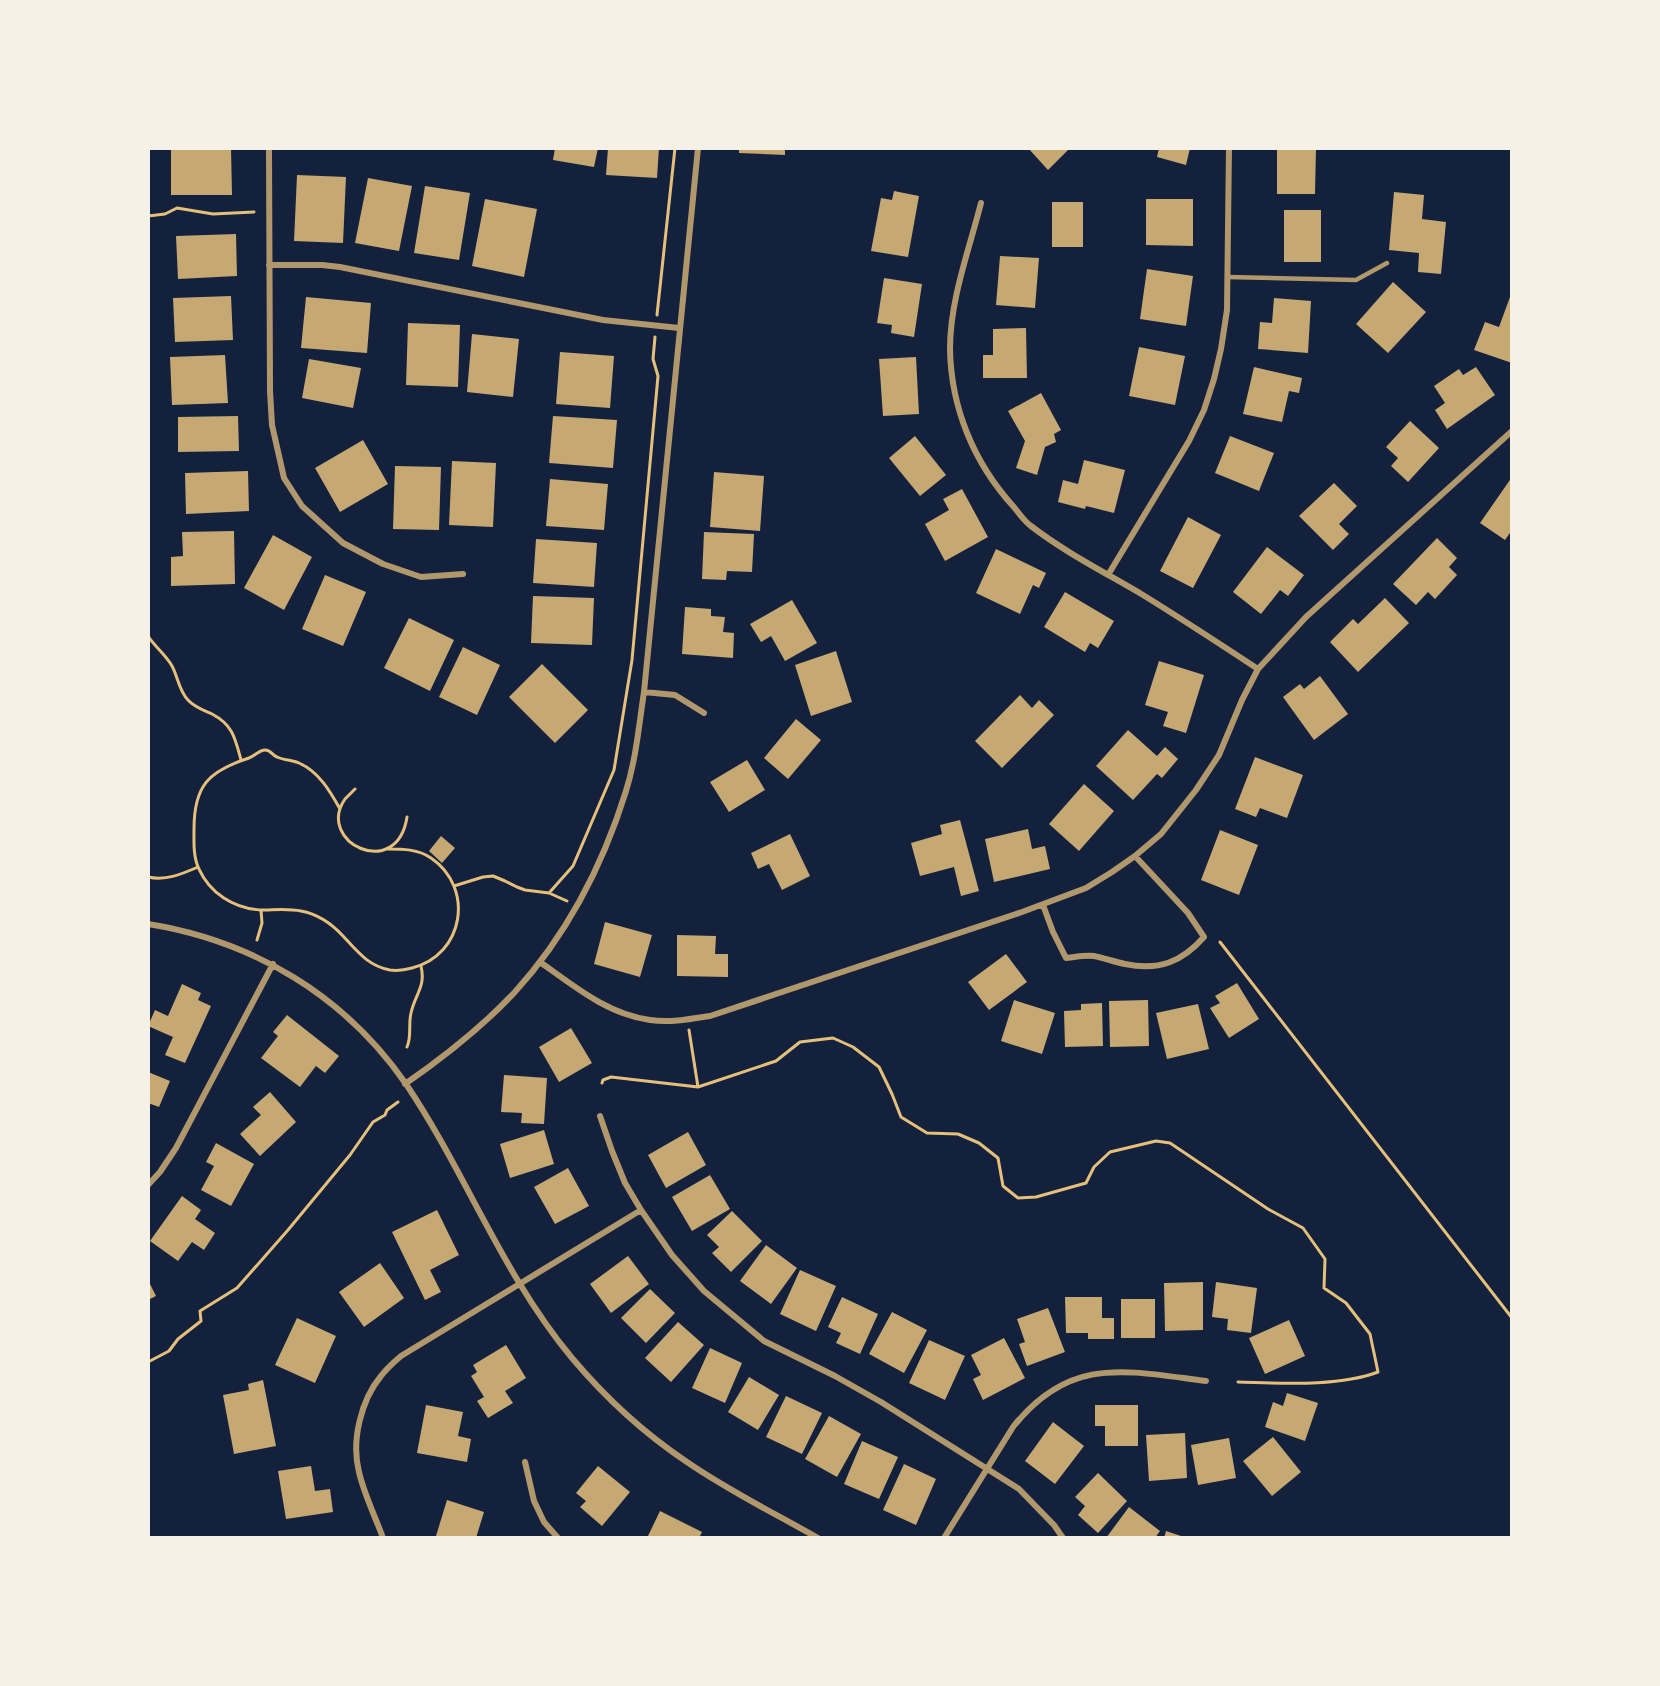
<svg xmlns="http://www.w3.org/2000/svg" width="1660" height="1686" font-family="Quicksand,sans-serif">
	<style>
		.building { fill: #c6a872 }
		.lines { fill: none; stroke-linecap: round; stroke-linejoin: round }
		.path { stroke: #e5c07b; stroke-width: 3 }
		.service { stroke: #b1986c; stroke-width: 4.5 }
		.minor { stroke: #b1986c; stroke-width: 6 }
	</style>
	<rect width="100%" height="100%" fill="#14213d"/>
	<!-- building -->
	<path class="building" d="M231,148L232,195H171V149Z
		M555,148H598L594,167L553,160Z
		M608,148H659L657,178L606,175Z
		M739,148H785V155L739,153Z
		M1028,148H1070L1048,170Z
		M1159,148H1190L1186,165L1157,157Z
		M1277,148H1316L1315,194H1277Z
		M297,175L346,177L343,243L294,241Z
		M368,178L412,186L399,251L355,243Z
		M425,186L470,193L459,260L414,253Z
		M894,191L919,196L908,257L871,251L881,198L892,200Z
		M1394,192L1424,195L1422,219L1446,222L1441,274L1418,272L1419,253L1389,250Z
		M485,199L537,209L524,277L472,266Z
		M1146,199H1193V246L1146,245Z
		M1052,202H1083V247H1052Z
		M1284,210H1321V262H1284Z
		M236,234L237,276L178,279L176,236Z
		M1000,256L1039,258L1035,308L996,305Z
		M1147,269L1193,276L1186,326L1140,319Z
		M884,278L922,284L914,337L891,333L892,325L877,323Z
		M1393,282L1426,312L1388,353L1356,324Z
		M231,296L233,340L175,342L173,298Z
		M306,297L371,303L367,353L301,348Z
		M1510,297L1512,298V363L1474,350L1485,322L1499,327Z
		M1274,298L1311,301L1308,353L1258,349L1260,322L1272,323Z
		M408,323L460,325L458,387L406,385Z
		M1026,328L1027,378H983V355H993V329Z
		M472,334L519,339L513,397L467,392Z
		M1139,347L1185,356L1175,405L1129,396Z
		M560,352L614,356L610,408L556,404Z
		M225,355L228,403L172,405L170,357Z
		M916,357L919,414L883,416L879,359Z
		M309,359L361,368L353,408L302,398Z
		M1254,367L1302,378L1299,393L1289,391L1282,422L1243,414Z
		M1476,367L1495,395L1447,429L1435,410L1445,403L1434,386L1459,369L1463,375Z
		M1041,393L1061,430L1054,434L1056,442L1045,447L1037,475L1016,468L1025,441L1008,411Z
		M238,416L239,451L178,452V417Z
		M553,416L617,420L613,468L549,463Z
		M1410,421L1439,448L1408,482L1391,466L1398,458L1386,447Z
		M915,436L946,475L920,496L889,458Z
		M1230,436L1274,453L1259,491L1215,473Z
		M363,440L388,484L340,512L315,468Z
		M1084,460L1125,470L1114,513L1086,506L1085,509L1058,502L1063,480L1078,484Z
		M452,461L496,463L493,527L449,525Z
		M395,466L441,467L439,530L393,529Z
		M248,471L249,511L186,514L185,473Z
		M714,472L764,476L760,531L710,527Z
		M1512,477V530L1505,540L1480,523Z
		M550,479L608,484L604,530L546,526Z
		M1334,483L1357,506L1339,524L1349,534L1333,550L1299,516Z
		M962,489L988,537L945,561L925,524L949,510L943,499Z
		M1188,517L1221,535L1193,588L1160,571Z
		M234,531L235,584L171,586V557L183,556L182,532Z
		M704,532L754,534L752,572L727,571L726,580L702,579Z
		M273,535L312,557L284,610L244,588Z
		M1437,538L1457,558L1449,567L1457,575L1435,599L1428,592L1416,605L1393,584Z
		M536,539L597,543L594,587L533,583Z
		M1267,547L1304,575L1288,596L1280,590L1261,614L1233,592Z
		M996,549L1046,573L1039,588L1033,585L1020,614L976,593Z
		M325,575L366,592L343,646L302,629Z
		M1065,592L1114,621L1098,648L1090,643L1085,652L1044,627Z
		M533,596L594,598L592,645L531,643Z
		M1385,598L1409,623L1358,672L1330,642L1353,619L1358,624Z
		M792,600L817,643L785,661L771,636L761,642L750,624Z
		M685,607L711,609V616L725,617L723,632L734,633L733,658L682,654Z
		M409,618L454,640L430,691L384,668Z
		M463,647L500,665L477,715L439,697Z
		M836,651L852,702L811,716L795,665Z
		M1159,661L1204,675L1186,733L1163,726L1168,712L1145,705Z
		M542,664L588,710L555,743L509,697Z
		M1320,676L1348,714L1314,740L1283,697L1300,684L1304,689Z
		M1020,695L1032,708L1039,700L1054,715L1002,768L975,741Z
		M796,719L821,740L788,779L764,758Z
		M1128,730L1157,756L1165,747L1178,759L1162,778L1157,774L1133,800L1096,766Z
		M1255,757L1303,775L1287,818L1260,808L1256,817L1235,809Z
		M747,760L765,790L729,812L710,782Z
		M1084,784L1114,811L1079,851L1049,824Z
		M960,820L979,891L961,896L954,867L920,876L911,843L942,834L940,825Z
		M1028,829L1032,849L1045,846L1050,869L994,882L985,839Z
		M1220,830L1258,845L1239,895L1201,880Z
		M790,834L810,876L782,890L769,864L758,869L751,853Z
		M441,836L455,848L442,863L429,851Z
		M605,922L652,935L640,977L594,964Z
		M677,935L716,936L715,954H728V977L677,976Z
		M1006,954L1027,982L989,1010L968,982Z
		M1237,983L1259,1019L1229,1038L1210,1008L1220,1003L1215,996Z
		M182,984L201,993L198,1000L211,1006L185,1063L165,1055L173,1037L148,1026L155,1010L168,1016Z
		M1014,1000L1055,1013L1042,1054L1001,1041Z
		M1148,1000L1149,1046L1110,1047L1109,1001Z
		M1102,1003L1103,1046L1065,1047L1064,1011L1081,1010V1004Z
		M1198,1004L1209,1049L1167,1059L1156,1013Z
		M287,1015L339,1056L325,1073L316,1066L300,1087L261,1058L278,1036L273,1032Z
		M571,1028L592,1063L559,1082L539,1047Z
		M148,1072L170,1081L159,1107L148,1103Z
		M504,1075L547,1078L544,1124L521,1123L522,1113L501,1112Z
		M270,1092L296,1122L260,1156L240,1134L261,1115L253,1107Z
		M544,1130L554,1164L510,1178L500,1144Z
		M688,1132L706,1165L666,1188L648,1155Z
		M216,1143L254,1164L231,1206L201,1190L214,1166L206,1162Z
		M568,1168L589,1206L555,1224L534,1187Z
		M710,1175L730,1209L692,1231L672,1197Z
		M182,1196L201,1210L195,1219L215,1233L204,1250L192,1242L178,1261L150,1241Z
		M437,1210L459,1255L430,1270L441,1292L425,1300L392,1232Z
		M732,1211L762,1241L731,1272L712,1253L719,1247L707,1235Z
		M766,1245L797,1268L771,1304L740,1281Z
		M628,1256L649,1284L611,1313L590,1284Z
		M380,1263L404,1298L364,1327L339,1292Z
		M800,1270L836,1286L816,1331L780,1314Z
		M148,1280L156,1296L148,1300Z
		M1203,1282V1330L1165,1331L1164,1283Z
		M1216,1282L1257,1288L1251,1333L1227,1330L1228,1319L1212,1317Z
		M650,1289L675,1313L646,1343L621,1318Z
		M842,1297L878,1314L860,1354L836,1343L841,1333L828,1327Z
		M1065,1297H1102V1318H1114V1339H1088V1333H1066Z
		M1121,1299H1155V1338H1121Z
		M1048,1308L1065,1352L1027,1366L1019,1344L1025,1342L1017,1319Z
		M892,1312L927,1330L904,1373L869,1354Z
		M297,1318L336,1336L315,1383L275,1365Z
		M1289,1320L1305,1356L1265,1374L1249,1338Z
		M678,1322L704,1345L671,1382L645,1358Z
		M1004,1338L1025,1378L983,1400L973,1379L981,1375L971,1355Z
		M929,1340L965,1356L945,1400L909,1383Z
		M506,1345L526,1378L505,1391L513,1403L488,1418L477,1401L484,1397L471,1376L477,1372L473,1365Z
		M710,1348L742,1363L725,1403L692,1388Z
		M749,1377L779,1395L758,1430L728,1412Z
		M263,1380L276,1446L234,1454L223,1395L249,1390L248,1384Z
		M1287,1393L1318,1403L1305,1441L1265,1427L1273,1402L1283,1406Z
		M786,1396L822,1413L802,1454L766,1437Z
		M426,1405L463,1412L458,1436L471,1439L467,1462L417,1453Z
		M1095,1405H1138V1446H1105V1426H1095Z
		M829,1416L861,1434L837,1477L805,1459Z
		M1053,1422L1084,1446L1055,1484L1025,1461Z
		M1185,1433L1187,1478L1149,1481L1146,1435Z
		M1273,1437L1301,1472L1272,1496L1243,1461Z
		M1229,1438L1236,1478L1198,1485L1191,1445Z
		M862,1441L898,1457L879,1499L844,1484Z
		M904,1464L936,1479L916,1525L883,1510Z
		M311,1466L315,1491L330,1489L333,1512L286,1519L278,1471Z
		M598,1466L630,1492L602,1526L580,1507L586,1501L576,1493Z
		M1098,1473L1127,1501L1098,1533L1078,1515L1085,1506L1075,1497Z
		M447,1500L484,1512L476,1538H440L436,1536Z
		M1129,1507L1160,1531L1155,1538H1106Z
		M660,1511L702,1532L699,1538H647Z
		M1166,1531L1184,1537V1538H1164Z"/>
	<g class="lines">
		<!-- path -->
		<path class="path" d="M148,216L165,214L177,208L213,214L254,212
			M657,315L675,148
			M148,636C155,647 166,655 172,666C178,677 179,691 188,700C194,707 203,710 212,714C233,725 235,738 241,760
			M355,789C352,792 348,796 345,799C315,842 397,882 407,817
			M340,809C330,791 319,772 299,763C292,760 283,760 277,757C272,755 271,750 265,750C259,750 255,756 249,758C209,771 194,785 194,829C194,842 193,857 199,869C210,893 233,908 260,910C274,910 287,908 301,911C317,914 332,924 343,936C357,951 368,966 390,970C397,971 405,970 412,968C464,955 475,888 431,858C418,849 403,849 387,849
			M148,877C166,881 182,874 198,867
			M454,886L483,877L493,876L505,881L517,887L525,890L549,893L567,901
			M549,893L573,866L614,770L632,660L658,376L653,359L655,337
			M257,940L262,923L261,910
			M1220,942L1512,1318
			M689,1030L698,1087
			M407,1047C412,1036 408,1025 411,1013C415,994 426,987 421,966
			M602,1083L603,1080L611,1077L698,1087L776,1061L800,1042L833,1038L853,1047L879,1067L892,1094L901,1117L927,1133L958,1134L979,1143L998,1158L1003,1186L1018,1198L1036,1197L1086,1183L1094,1167L1110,1152L1156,1141L1170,1143L1268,1209L1303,1228L1325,1259L1324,1288L1346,1303L1370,1334L1378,1372C1338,1387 1280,1383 1238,1382
			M148,1362L169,1351L178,1339L201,1321L200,1311L237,1288L288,1230L350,1155L373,1122L385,1115L387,1110L398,1102"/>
		<!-- service -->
		<path class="service" d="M1227,277L1356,280L1387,263"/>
		<!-- minor -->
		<path class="minor" d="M269,148L270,391L272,425L284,478L302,506L343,543L383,564L421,577L463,574
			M981,203C969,250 950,300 950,349C951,408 974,463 1013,506C1019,513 1024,521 1031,526C1066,553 1106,573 1143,595C1182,619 1220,644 1258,669
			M269,265H322L340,267L603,320L679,328
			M1108,575L1189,441L1204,410L1214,379L1221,349L1227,310L1229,148
			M644,692L675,695L704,713
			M1043,905L1053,932L1066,958C1075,957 1085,955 1094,956C1104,958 1115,962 1125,964C1159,971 1182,962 1204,937L1188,913L1135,856
			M148,924C254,941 345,996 406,1084C466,1173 502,1274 572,1358C604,1396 645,1434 687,1462C729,1491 774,1513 818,1538
			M540,962C574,986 607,1014 650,1020C670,1023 691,1019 710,1016L1022,912L1086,888L1112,872L1135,856L1161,834L1196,790L1219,755L1242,700L1258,669L1306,617L1512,431
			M405,1084C444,1057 482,1027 514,993C566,936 603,865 626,791C636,759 639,725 644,692L698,148
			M600,1116L612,1151L625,1183L641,1210L672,1255L704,1291L764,1341L835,1376L881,1402L1019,1489L1054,1525L1063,1538
			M148,1185L160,1172L176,1148L273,964
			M525,1462L534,1501L544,1522L558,1538
			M383,1538C375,1516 364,1494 359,1472C351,1441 361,1400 381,1376C387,1368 394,1362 401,1356L641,1210
			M944,1538L1013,1427C1070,1355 1126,1371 1206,1381"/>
	</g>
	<!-- border -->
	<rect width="1660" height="1686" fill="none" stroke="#f6f1e7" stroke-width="300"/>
</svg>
